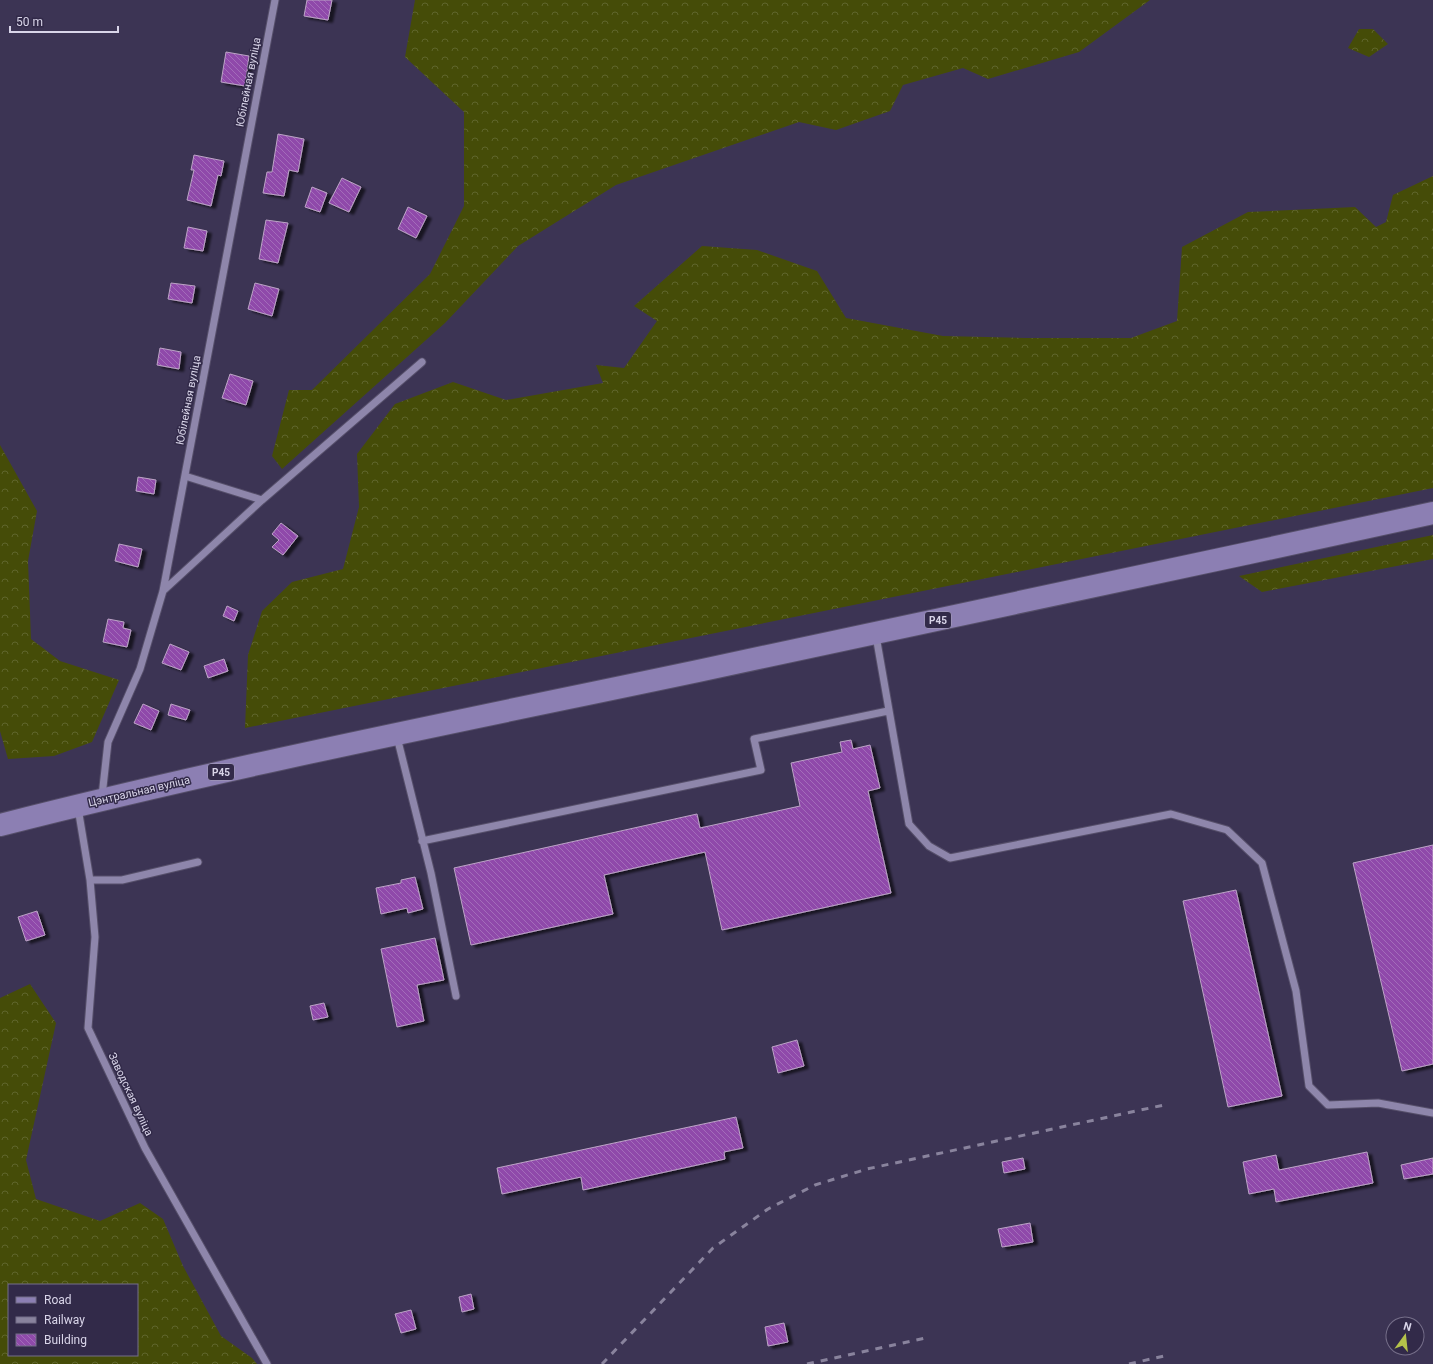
<svg xmlns="http://www.w3.org/2000/svg" width="1433" height="1364" font-family="Roboto,sans-serif">
	<style>
		.forest { fill: url(#forest-crowns); fill-rule: evenodd }
		.building { fill: url(#building-back-hatch); stroke: #bca4c6; filter: url(#shadow) }
		.lines { fill: none; stroke-linecap: round; stroke-linejoin: round }
		.minor-casing { stroke: #564f6a; stroke-width: 9 }
		.major-casing { stroke: #564f6a; stroke-width: 24 }
		.minor { stroke: #8e86ab; stroke-width: 7 }
		.major { stroke: #8c7fb3; stroke-width: 22 }
		.rail { stroke: #89839d; stroke-width: 3; stroke-dasharray: 7 7; stroke-linecap: butt }
		.labels { text-anchor: middle; stroke-width: 3; stroke-linejoin: round; paint-order: stroke }
		.shield { fill: #322a49; stroke: #a7a2b9; stroke-width: 1 }
		.shield-label { font-size: 10px; font-weight: bold; fill: #d9d5e9 }
		.street-label { font-size: 11px; fill: #d9d5e9; stroke: #322a49 }
	</style>
	<defs>
		<pattern id="forest-crowns" width="20" height="18" patternUnits="userSpaceOnUse"><rect width="20" height="18" fill="#454c08"/><path d="M2 6a3 3 0 1 1 6 0M12 15a3 3 0 1 1 6 0" fill="none" stroke="#5f652c"/></pattern>
		<pattern id="building-back-hatch" width="6" height="6" patternUnits="userSpaceOnUse"><rect width="6" height="6" fill="#8f4aaa"/><path d="M-1 5l2 2M0 0l6 6M5-1l2 2" fill="none" stroke="#a36cba"/></pattern>
		<filter id="shadow"><feDropShadow dx="4.5" dy="2.5" stdDeviation="1" flood-color="#0009"/></filter>
	</defs>
	<rect width="100%" height="100%" fill="#3c3454"/>
	<!-- forest -->
	<path class="forest" d="M415,0H1150L1079,52L988,79L963,68L903,85L890,111L836,130L799,122L616,185L518,246L445,323L282,469L272,456L289,390H312L430,274L464,206V112L405,57Z
		M1359,29H1373L1388,44L1369,57L1348,48Z
		M1433,176V488L245,728L248,655L262,611L292,582L343,569L359,507L357,454L395,404L453,382L506,400L603,383L596,365L624,368L657,321L634,306L702,246L757,250L817,271L846,318L943,336L1025,338H1131L1177,321L1182,247L1248,212L1355,207L1376,227L1386,222L1393,195Z
		M0,445L37,511L28,561L31,639L60,661L119,680L92,742L54,756L8,759L0,731Z
		M1433,535V559L1262,592L1239,576Z
		M30,984L56,1023L26,1160L36,1199L100,1221L140,1203L163,1219L183,1266L221,1336L252,1358L257,1364H0V998ZM9,1285H137V1355H9Z"/>
	<!-- building -->
	<path class="building" d="M307,0H332L328,20L304,16Z
		M226,52L249,56L245,86L221,82Z
		M278,134L304,139L298,172L289,170L284,196L263,193L267,172H272Z
		M194,155L224,161L221,176L218,175L211,206L187,200L194,170H191Z
		M342,178L361,187L349,212L329,203Z
		M312,187L327,193L320,212L305,207Z
		M408,207L427,216L416,238L398,229Z
		M266,220L288,223L278,263L259,259Z
		M188,227L207,231L203,251L184,248Z
		M171,283L195,286L192,303L168,299Z
		M255,283L279,289L272,316L248,309Z
		M160,348L181,352L179,369L157,365Z
		M230,374L253,381L246,405L222,398Z
		M138,477L156,480L154,494L136,491Z
		M281,523L298,536L283,555L272,547L279,540L272,534Z
		M119,544L142,549L138,567L115,561Z
		M227,606L238,611L234,621L223,616Z
		M108,619L124,622L123,628L131,630L127,647L103,642Z
		M170,644L189,652L181,670L162,663Z
		M224,659L228,671L208,678L204,666Z
		M143,704L159,711L151,730L134,723Z
		M171,704L190,710L186,720L168,715Z
		M851,740L853,749L870,745L880,788L868,791L891,893L722,930L705,852L604,875L613,914L471,945L454,868L697,814L700,828L800,806L791,763L842,752L840,742Z
		M1433,845V1064L1402,1071L1353,863Z
		M415,877L423,909L408,913L407,908L381,914L376,888L401,883V880Z
		M1236,890L1282,1096L1228,1107L1183,901Z
		M37,911L45,935L26,941L18,917Z
		M435,938L444,980L417,985L424,1021L397,1027L381,949Z
		M324,1003L328,1017L313,1020L310,1006Z
		M797,1040L804,1066L778,1073L772,1047Z
		M736,1117L743,1148L724,1152L725,1159L583,1190L581,1177L502,1194L497,1168Z
		M1367,1152L1373,1183L1276,1202L1274,1189L1249,1194L1243,1162L1276,1155L1279,1170Z
		M1023,1158L1025,1169L1004,1173L1002,1162Z
		M1433,1158V1174L1404,1179L1401,1165Z
		M1030,1223L1033,1242L1002,1247L998,1229Z
		M471,1294L474,1309L462,1312L459,1297Z
		M411,1310L416,1329L401,1333L395,1314Z
		M784,1323L788,1342L768,1346L765,1327Z"/>
	<g class="lines">
		<defs>
			<path id="minor" d="M185,476L262,500
				M163,591L262,500L422,362
				M876,636L909,824L929,846L950,858L1171,814L1227,830L1262,863L1296,991L1309,1086L1328,1105L1378,1103L1433,1113
				M397,737L431,873L456,996
				M102,796L108,742L140,669L163,591L275,0
				M78,808L90,880L95,937L88,1028L145,1148L267,1364
				M422,841L761,770L754,739L888,711
				M90,880H122L198,862"/>
			<path id="major" d="M0,825C231,766 465,720 698,671C943,620 1188,566 1433,513"/>
		</defs>
		<!-- minor casing -->
		<use href="#minor" class="minor-casing"/>
		<!-- major casing -->
		<use href="#major" class="major-casing"/>
		<!-- minor -->
		<use href="#minor" class="minor"/>
		<!-- major -->
		<use href="#major" class="major"/>
		<!-- rail -->
		<path class="rail" d="M602,1364L713,1248L768,1209L815,1185L867,1169L1164,1105
			M807,1364L930,1337
			M1129,1364L1164,1356"/>
	</g>
	<g class="labels">
		<!-- shield labels -->
		<g class="shield">
			<rect x="925" y="612" width="26" height="16" rx="3"/>
			<rect x="208" y="764" width="26" height="16" rx="3"/>
		</g>
		<g class="shield-label">
			<text x="938" y="624">Р45</text>
			<text x="221" y="776">Р45</text>
		</g>
		<!-- street labels -->
		<g class="street-label">
			<text transform="translate(248 82) rotate(-79)" y="4">Юбілейная вуліца</text>
			<text transform="translate(188 400) rotate(-79)" y="4">Юбілейная вуліца</text>
			<text transform="translate(139 791) rotate(-13)" y="4">Цэнтральная вуліца</text>
			<text transform="translate(131 1094) rotate(65)" y="4">Заводская вуліца</text>
		</g>
	</g>
	<!-- legend -->
	<rect x="8" y="1284" width="130" height="72" fill="#322a49" stroke="#756e89"/>
	<rect x="16" y="1297" width="20" height="6" fill="#8c7fb3" stroke="#756e89"/>
	<text x="44" y="1304" font-size="12" fill="#d9d5e9">Road</text>
	<rect x="16" y="1317" width="20" height="6" fill="#89839d" stroke="#756e89"/>
	<text x="44" y="1324" font-size="12" fill="#d9d5e9">Railway</text>
	<rect x="16" y="1334" width="20" height="12" fill="url(#building-back-hatch)" stroke="#756e89"/>
	<text x="44" y="1344" font-size="12" fill="#d9d5e9">Building</text>
	<!-- north arrow -->
	<g transform="translate(1405 1336) rotate(15)"><circle r="19" fill="#322a49" stroke="#756e89"/>
	<path d="M0-3L7 15L0 10L-7 15Z" fill="#b4c24a"/>
	<text y="-6" font-size="11" font-weight="bold" text-anchor="middle" fill="#d9d5e9">N</text>
	</g>
	<!-- scale -->
	<path d="M10 26v6h108v-6" fill="none" stroke="#d9d5e9" stroke-width="2"/>
	<text x="16" y="26" font-size="12" fill="#d9d5e9" stroke="#322a49" stroke-width="3" paint-order="stroke">50 m</text>
</svg>
